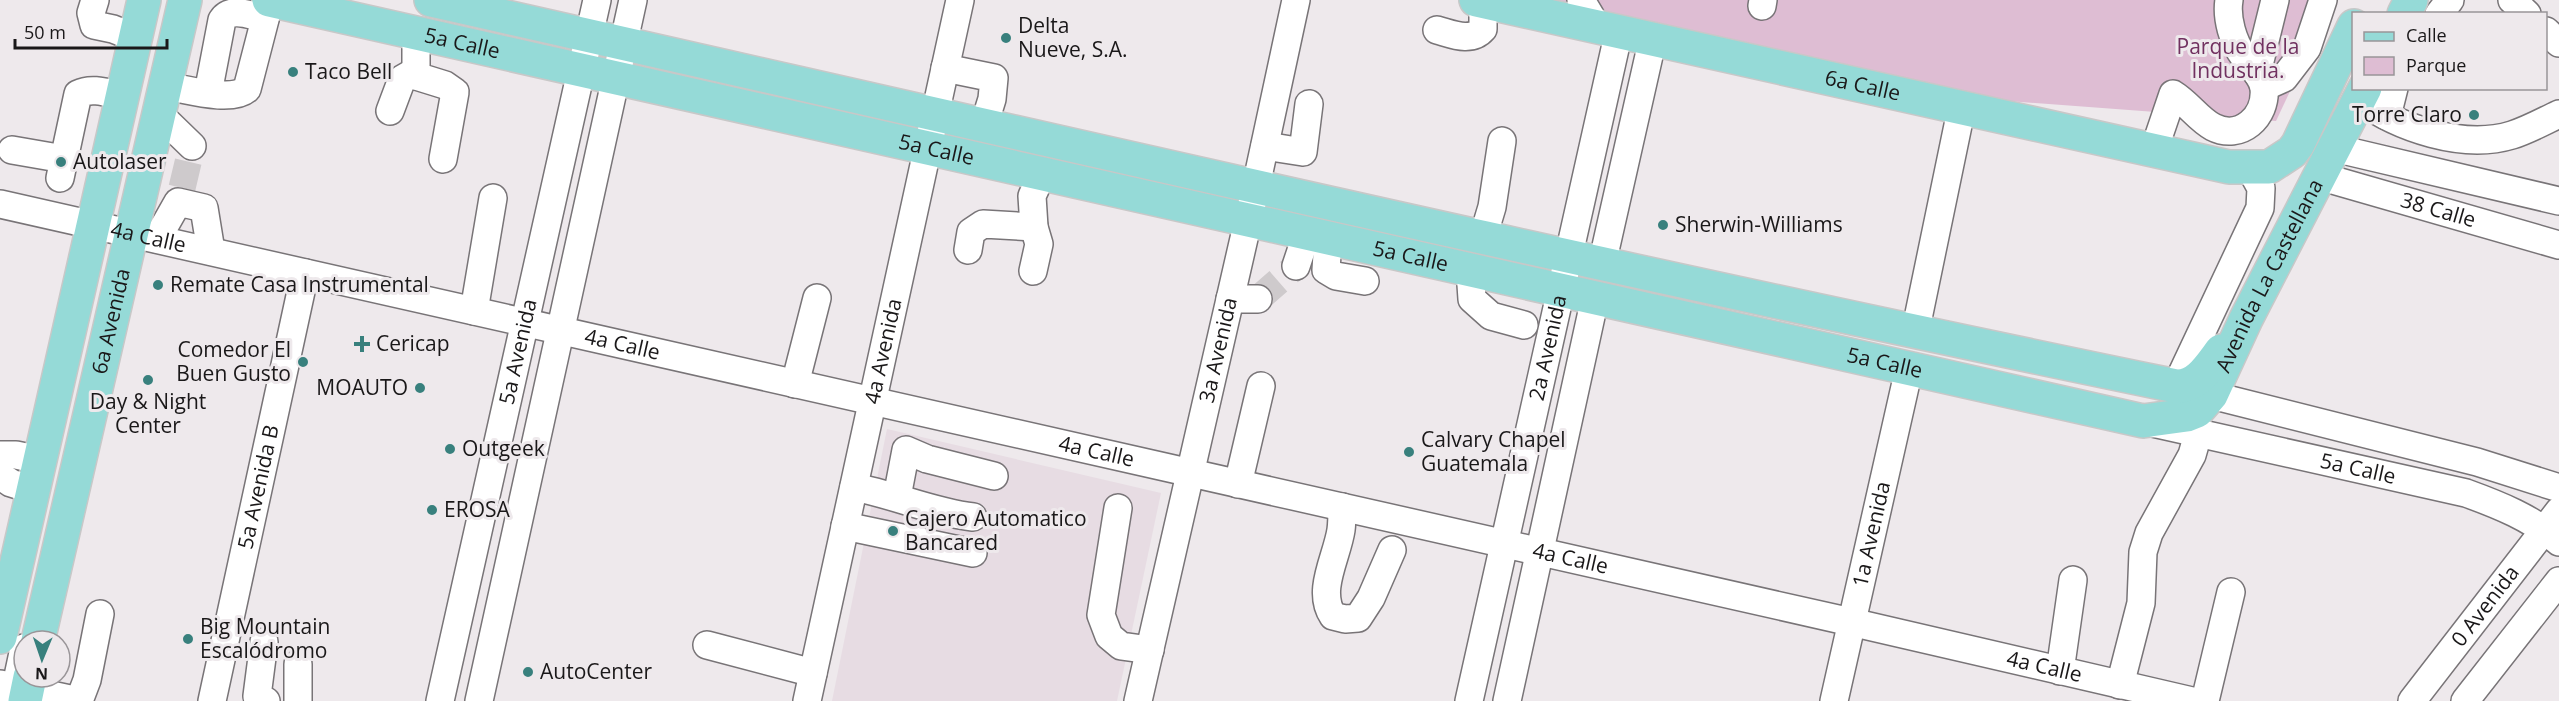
<svg xmlns="http://www.w3.org/2000/svg" width="2559" height="701" font-family="'Open Sans',sans-serif">
	<style>
		.built { fill: #e7dce3 }
		.green { fill: #debdd3 }
		.lines { fill: none; stroke-linecap: round; stroke-linejoin: round }
		.minor-tunnel { stroke: #cecacc; stroke-width: 27; stroke-dasharray: 27 14; stroke-linecap: butt }
		.minor-casing { stroke: #787477; stroke-width: 30 }
		.major-casing { stroke: #c8c8c8; stroke-width: 36 }
		.minor { stroke: #fff; stroke-width: 27 }
		.major { stroke: #95dad7; stroke-width: 33 }
		.poi-dot { fill: #38807d; stroke: #eee9ec; stroke-width: 2 }
		.labels { text-anchor: middle; stroke-width: 6; stroke-linejoin: round; paint-order: stroke }
		.poi-label { font-size: 21px; fill: #1a1819; stroke: #eee9ec; text-anchor: start }
		.street-label { font-size: 21px; fill: #1a1819; stroke: #eee9ec }
		.park-label { font-size: 21px; fill: #713160; stroke: #eee9ec }
	</style>
	<rect width="100%" height="100%" fill="#eee9ec"/>
	<!-- built -->
	<path class="built" d="M887,429L1161,493L1117,701H832Z"/>
	<!-- green -->
	<path class="green" d="M1536,0H2333L2276,121L1968,98Z"/>
	<g class="lines">
		<!-- minor-tunnel -->
		<path class="minor-tunnel" d="M182,188L192,146
			M1258,299L1296,266"/>
		<defs>
			<g id="minor">
				<path d="M95,0L91,13L94,25L113,29L136,38"/>
				<path d="M1581,0L1597,27"/>
				<path d="M2512,0L2527,14"/>
				<path d="M1762,6L1763,0"/>
				<path d="M2439,14L2450,0"/>
				<path d="M1437,30C1452,34 1471,43 1483,29V2"/>
				<path d="M2546,31L2559,43"/>
				<path d="M416,33V76L445,85L455,92L443,159"/>
				<path d="M945,68L994,78L992,99L984,125"/>
				<path d="M2257,73L2275,0"/>
				<path d="M165,86C186,89 231,103 247,89L270,0"/>
				<path d="M2264,87L2284,78L2307,48L2323,0"/>
				<path d="M208,93L222,20C231,6 251,16 265,18"/>
				<path d="M2359,99C2398,128 2463,150 2512,135C2528,130 2544,121 2559,114"/>
				<path d="M390,111L402,79L409,75L416,76"/>
				<path d="M159,114L192,146"/>
				<path d="M2387,116L2394,88"/>
				<path d="M1265,146L1303,152L1309,104"/>
				<path d="M2334,148L2559,201"/>
				<path d="M12,150L64,159"/>
				<path d="M2154,150L2173,94C2188,103 2198,119 2213,127C2240,141 2267,117 2264,88C2262,76 2251,66 2244,57C2233,42 2226,18 2229,0"/>
				<path id="s1" d="M2319,176L2559,245"/>
				<path d="M60,178L78,94C92,87 108,93 123,96"/>
				<path id="s2" d="M0,204L1851,622L2192,701"/>
				<path d="M1483,237L1492,207L1502,141"/>
				<path d="M157,239L178,202L204,208L211,251"/>
				<path d="M1328,239L1326,270L1336,276L1365,281"/>
				<path d="M968,250L971,232L983,224L1034,227"/>
				<path d="M1602,264L1653,38"/>
				<path d="M1296,266L1307,233"/>
				<path d="M1470,270L1472,299L1491,316L1524,325"/>
				<path d="M1033,271L1039,244L1034,227L1032,196L1042,174"/>
				<path d="M1230,299H1258"/>
				<path d="M474,311L493,198"/>
				<path d="M1915,333L1962,106"/>
				<path d="M2187,365L2195,381L2211,395L2477,462L2559,488"/>
				<path d="M2179,380L2260,208L2261,188L2250,168"/>
				<path d="M795,384L817,298"/>
				<path id="s3" d="M2153,423L2466,493C2499,505 2532,518 2559,542"/>
				<path d="M0,455H16L40,460"/>
				<path d="M0,476L11,483L33,490"/>
				<path d="M1238,484L1261,386"/>
				<path d="M854,487C895,495 932,512 973,517"/>
				<path d="M897,497L906,450L927,459L994,476"/>
				<path d="M1342,507C1342,515 1342,523 1341,530C1337,557 1316,591 1333,616L1345,619L1358,618L1371,598L1392,550"/>
				<path d="M1118,508L1101,615L1109,636L1121,646L1150,650"/>
				<path d="M845,526L973,553"/>
				<path d="M264,642L257,696L266,701"/>
				<path d="M707,645L813,673"/>
				<path d="M2060,671L2073,580"/>
				<path d="M0,684L79,701"/>
				<path d="M2120,685L2141,603L2143,552L2149,533L2192,455L2198,434"/>
				<path d="M13,700L24,648"/>
				<path d="M79,701L87,680L100,614"/>
				<path id="s4" d="M212,701L305,273"/>
				<path d="M298,701V664"/>
				<path id="s5" d="M440,701L597,0"/>
				<path d="M479,701L633,0"/>
				<path id="s6" d="M807,701L960,0"/>
				<path id="s7" d="M1138,701L1256,186L1296,0"/>
				<path id="s8" d="M1469,701L1619,31"/>
				<path d="M1507,701L1595,298"/>
				<path id="s9" d="M1834,701L1909,369"/>
				<path d="M2205,701L2231,592"/>
				<path id="s10" d="M2412,701L2559,511"/>
				<path d="M2465,701L2559,581"/>
			</g>
			<g id="major">
				<path id="s11" d="M269,0L2143,421L2187,415L2197,411L2211,395L2246,319L2365,88"/>
				<path d="M431,0C1012,131 1592,266 2176,386C2197,387 2209,367 2221,351"/>
				<path id="s12" d="M1476,0L2229,167H2269L2292,152L2298,144L2354,26"/>
				<path d="M2404,14L2411,0"/>
				<path d="M0,637L144,0"/>
				<path id="s13" d="M38,641L185,0"/>
				<path d="M25,701L30,677"/>
			</g>
		</defs>
		<!-- minor casing -->
		<use href="#minor" class="minor-casing"/>
		<!-- major casing -->
		<use href="#major" class="major-casing"/>
		<!-- minor -->
		<use href="#minor" class="minor"/>
		<!-- major -->
		<use href="#major" class="major"/>
	</g>
	<!-- markers -->
	<g class="poi-dot">
		<circle cx="1006" cy="38" r="6"/>
		<circle cx="293" cy="72" r="6"/>
		<circle cx="2474" cy="115" r="6"/>
		<circle cx="61" cy="162" r="6"/>
		<circle cx="1663" cy="225" r="6"/>
		<circle cx="158" cy="285" r="6"/>
		<path d="M359 335h6v6h6v6h-6v6h-6v-6h-6v-6h6z"/>
		<circle cx="303" cy="362" r="6"/>
		<circle cx="148" cy="380" r="6"/>
		<circle cx="420" cy="388" r="6"/>
		<circle cx="450" cy="449" r="6"/>
		<circle cx="1409" cy="452" r="6"/>
		<circle cx="432" cy="510" r="6"/>
		<circle cx="893" cy="531" r="6"/>
		<circle cx="188" cy="639" r="6"/>
		<circle cx="528" cy="672" r="6"/>
	</g>
	<g class="labels">
		<!-- poi labels -->
		<g class="poi-label">
			<text x="1018" y="33">Delta<tspan x="1018" dy="24">Nueve, S.A.</tspan></text>
			<text x="305" y="79">Taco Bell</text>
			<text x="2462" y="122" text-anchor="end">Torre Claro</text>
			<text x="73" y="169">Autolaser</text>
			<text x="1675" y="232">Sherwin-Williams</text>
			<text x="170" y="292">Remate Casa Instrumental</text>
			<text x="376" y="351">Cericap</text>
			<text x="291" y="357" text-anchor="end">Comedor El<tspan x="291" dy="24">Buen Gusto</tspan></text>
			<text x="408" y="395" text-anchor="end">MOAUTO</text>
			<text x="148" y="409" text-anchor="middle">Day &amp; Night<tspan x="148" dy="24">Center</tspan></text>
			<text x="1421" y="447">Calvary Chapel<tspan x="1421" dy="24">Guatemala</tspan></text>
			<text x="462" y="456">Outgeek</text>
			<text x="444" y="517">EROSA</text>
			<text x="905" y="526">Cajero Automatico<tspan x="905" dy="24">Bancared</tspan></text>
			<text x="200" y="634">Big Mountain<tspan x="200" dy="24">Escalódromo</tspan></text>
			<text x="540" y="679">AutoCenter</text>
		</g>
		<!-- street labels -->
		<g class="street-label">
			<text dy="7" stroke="none"><textPath href="#s11" startOffset="198">5a Calle</textPath></text>
			<text dy="7" stroke="none"><textPath href="#s12" startOffset="396">6a Calle</textPath></text>
			<text dy="7" stroke="none"><textPath href="#s11" startOffset="684">5a Calle</textPath></text>
			<text dy="7" stroke="none"><textPath href="#s1" startOffset="124">38 Calle</textPath></text>
			<text dy="7" stroke="none"><textPath href="#s2" startOffset="152">4a Calle</textPath></text>
			<text dy="7" stroke="none"><textPath href="#s11" startOffset="1170">5a Calle</textPath></text>
			<text dy="7" stroke="none"><textPath href="#s11" startOffset="2130">Avenida La Castellana</textPath></text>
			<text dy="7" stroke="none"><textPath href="#s13" startOffset="328">6a Avenida</textPath></text>
			<text dy="7" stroke="none"><textPath href="#s2" startOffset="638">4a Calle</textPath></text>
			<text dy="7" stroke="none"><textPath href="#s8" startOffset="362">2a Avenida</textPath></text>
			<text dy="7" stroke="none"><textPath href="#s5" startOffset="358">5a Avenida</textPath></text>
			<text dy="7" stroke="none"><textPath href="#s6" startOffset="358">4a Avenida</textPath></text>
			<text dy="7" stroke="none"><textPath href="#s7" startOffset="360">3a Avenida</textPath></text>
			<text dy="7" stroke="none"><textPath href="#s11" startOffset="1656">5a Calle</textPath></text>
			<text dy="7" stroke="none"><textPath href="#s2" startOffset="1124">4a Calle</textPath></text>
			<text dy="7" stroke="none"><textPath href="#s3" startOffset="210">5a Calle</textPath></text>
			<text dy="7" stroke="none"><textPath href="#s4" startOffset="219">5a Avenida B</textPath></text>
			<text dy="7" stroke="none"><textPath href="#s9" startOffset="171">1a Avenida</textPath></text>
			<text dy="7" stroke="none"><textPath href="#s2" startOffset="1610">4a Calle</textPath></text>
			<text dy="7" stroke="none"><textPath href="#s10" startOffset="120">0 Avenida</textPath></text>
			<text dy="7" stroke="none"><textPath href="#s2" startOffset="2096">4a Calle</textPath></text>
		</g>
		<!-- park labels -->
		<g class="park-label">
			<text x="2238" y="54">Parque de la<tspan x="2238" dy="24">Industria.</tspan></text>
		</g>
	</g>
	<!-- legend -->
	<rect x="2352" y="12" width="195" height="78" fill="#eee9ec" stroke="#999598" stroke-width="1.5"/>
	<rect x="2364" y="32" width="30" height="9" fill="#95dad7" stroke="#999598" stroke-width="1.5"/>
	<text x="2406" y="42" font-size="18" fill="#1a1819">Calle</text>
	<rect x="2364" y="57" width="30" height="18" fill="#debdd3" stroke="#999598" stroke-width="1.5"/>
	<text x="2406" y="72" font-size="18" fill="#1a1819">Parque</text>
	<!-- north arrow -->
	<g transform="translate(42 659) rotate(182)"><circle r="28" fill="#eee9ec" stroke="#999598" stroke-width="1.5"/>
	<path d="M0-4.5L10 22L0 15L-10 22Z" fill="#38807d"/>
	<text y="-9" font-size="16" font-weight="bold" text-anchor="middle" fill="#1a1819">N</text>
	</g>
	<!-- scale -->
	<path d="M15 39v9h152v-9" fill="none" stroke="#1a1819" stroke-width="3"/>
	<text x="24" y="39" font-size="18" fill="#1a1819" stroke="#eee9ec" stroke-width="4.5" paint-order="stroke">50 m</text>
</svg>
